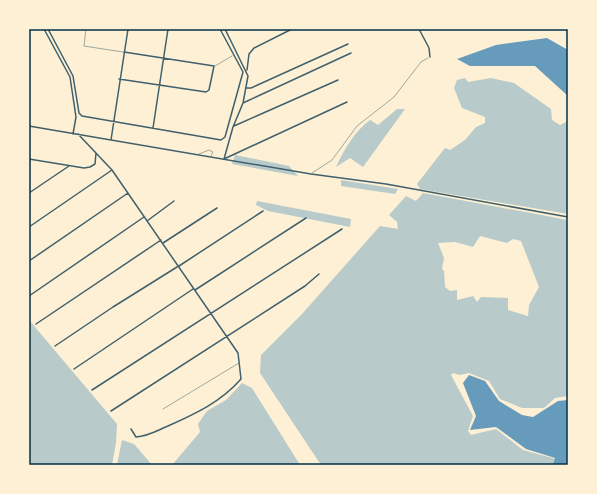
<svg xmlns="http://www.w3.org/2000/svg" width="597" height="494" font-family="'Source Sans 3',sans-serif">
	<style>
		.green { fill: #b9caca; fill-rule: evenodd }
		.water { fill: #669bbc }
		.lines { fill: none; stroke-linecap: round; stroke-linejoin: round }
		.service { stroke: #3f606c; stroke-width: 0.5 }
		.minor { stroke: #3f606c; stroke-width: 1.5 }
		.neatline { fill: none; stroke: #003049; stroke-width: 1.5 }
	</style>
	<rect width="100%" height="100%" fill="#fdf0d5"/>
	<!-- green -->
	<path class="green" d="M465,78L468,82L491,78L514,83L551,109L552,120L560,125L568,121V214L420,189L417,184L445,148L450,150L465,140L476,127L485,123V117L462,108L454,88L457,80Z
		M397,109H405L363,167L350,158L336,167C345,148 354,132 370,120L378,125Z
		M235,155L289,166L298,176L232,164Z
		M341,180L398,189L395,194L341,186Z
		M423,193L568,220V396L555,398L544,408H522L500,399L489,381L469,373L459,375L453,373L451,375L473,416L468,431L471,435L496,429L523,450L556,459L554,465H321L260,373L261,355L302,314L380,226L398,229L397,222L389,215L406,196L416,201ZM480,236L507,243L513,239L521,241L539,287L529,305L528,316L508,310V298L481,297L477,302L473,296L457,300V290L450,291L445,287L444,271L442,269L444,258L438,243L455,242L473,247Z
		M257,201L351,219L350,227L268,211L256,205Z
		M29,320L117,424L116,443L112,465H29Z
		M242,383L252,388L300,465H172L200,432L198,424L207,411L226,400Z
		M122,440L134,444L152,465H117Z"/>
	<!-- water -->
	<path class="water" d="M547,38L568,50V96L535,66H470L457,59L496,45Z
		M469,375L485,381L499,401L522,415L533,417L558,401L568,400V465H553L555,458L526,449L496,427L470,430L476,416L463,383Z"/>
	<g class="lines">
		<!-- service -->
		<path class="service" d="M86,29L84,46L123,52
			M215,66L232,56
			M199,154L209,150L213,152L211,156
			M312,173L332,160L357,126L394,97L421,62L428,58
			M163,409L239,363"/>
		<!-- minor -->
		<path class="minor" d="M44,29L70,77L76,117L73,134
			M48,29L73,76L79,113L82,116L221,140L225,137L243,72L220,29
			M419,29L429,48L430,57
			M247,70L249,54L254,48L292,29
			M119,79L206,92L209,90L214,66L124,52
			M246,88H251L348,44
			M243,103L351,53
			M29,126L311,174L386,184L568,217
			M234,126L338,80
			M153,128L168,29
			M78,134L112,170L238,353L241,379C221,402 195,414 168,426C156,431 149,436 136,437L131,429
			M111,140L128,29
			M29,159L84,168L90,167L95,164L96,153
			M224,159L233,127L243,103L248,76L225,29
			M224,159L347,102
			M29,193L69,166
			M147,221L174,201
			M29,227L112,170
			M163,243L217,208
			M29,261L128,193
			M179,266L263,211
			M195,290L306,218
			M29,296L144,217
			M36,324L161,240
			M55,346L113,307L177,267
			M74,369L193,289
			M92,390L342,229
			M111,411L305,286L319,274"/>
	</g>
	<!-- border -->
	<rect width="597" height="494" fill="none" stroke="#fdf0d5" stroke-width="60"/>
	<rect x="30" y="30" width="537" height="434" class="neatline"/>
</svg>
